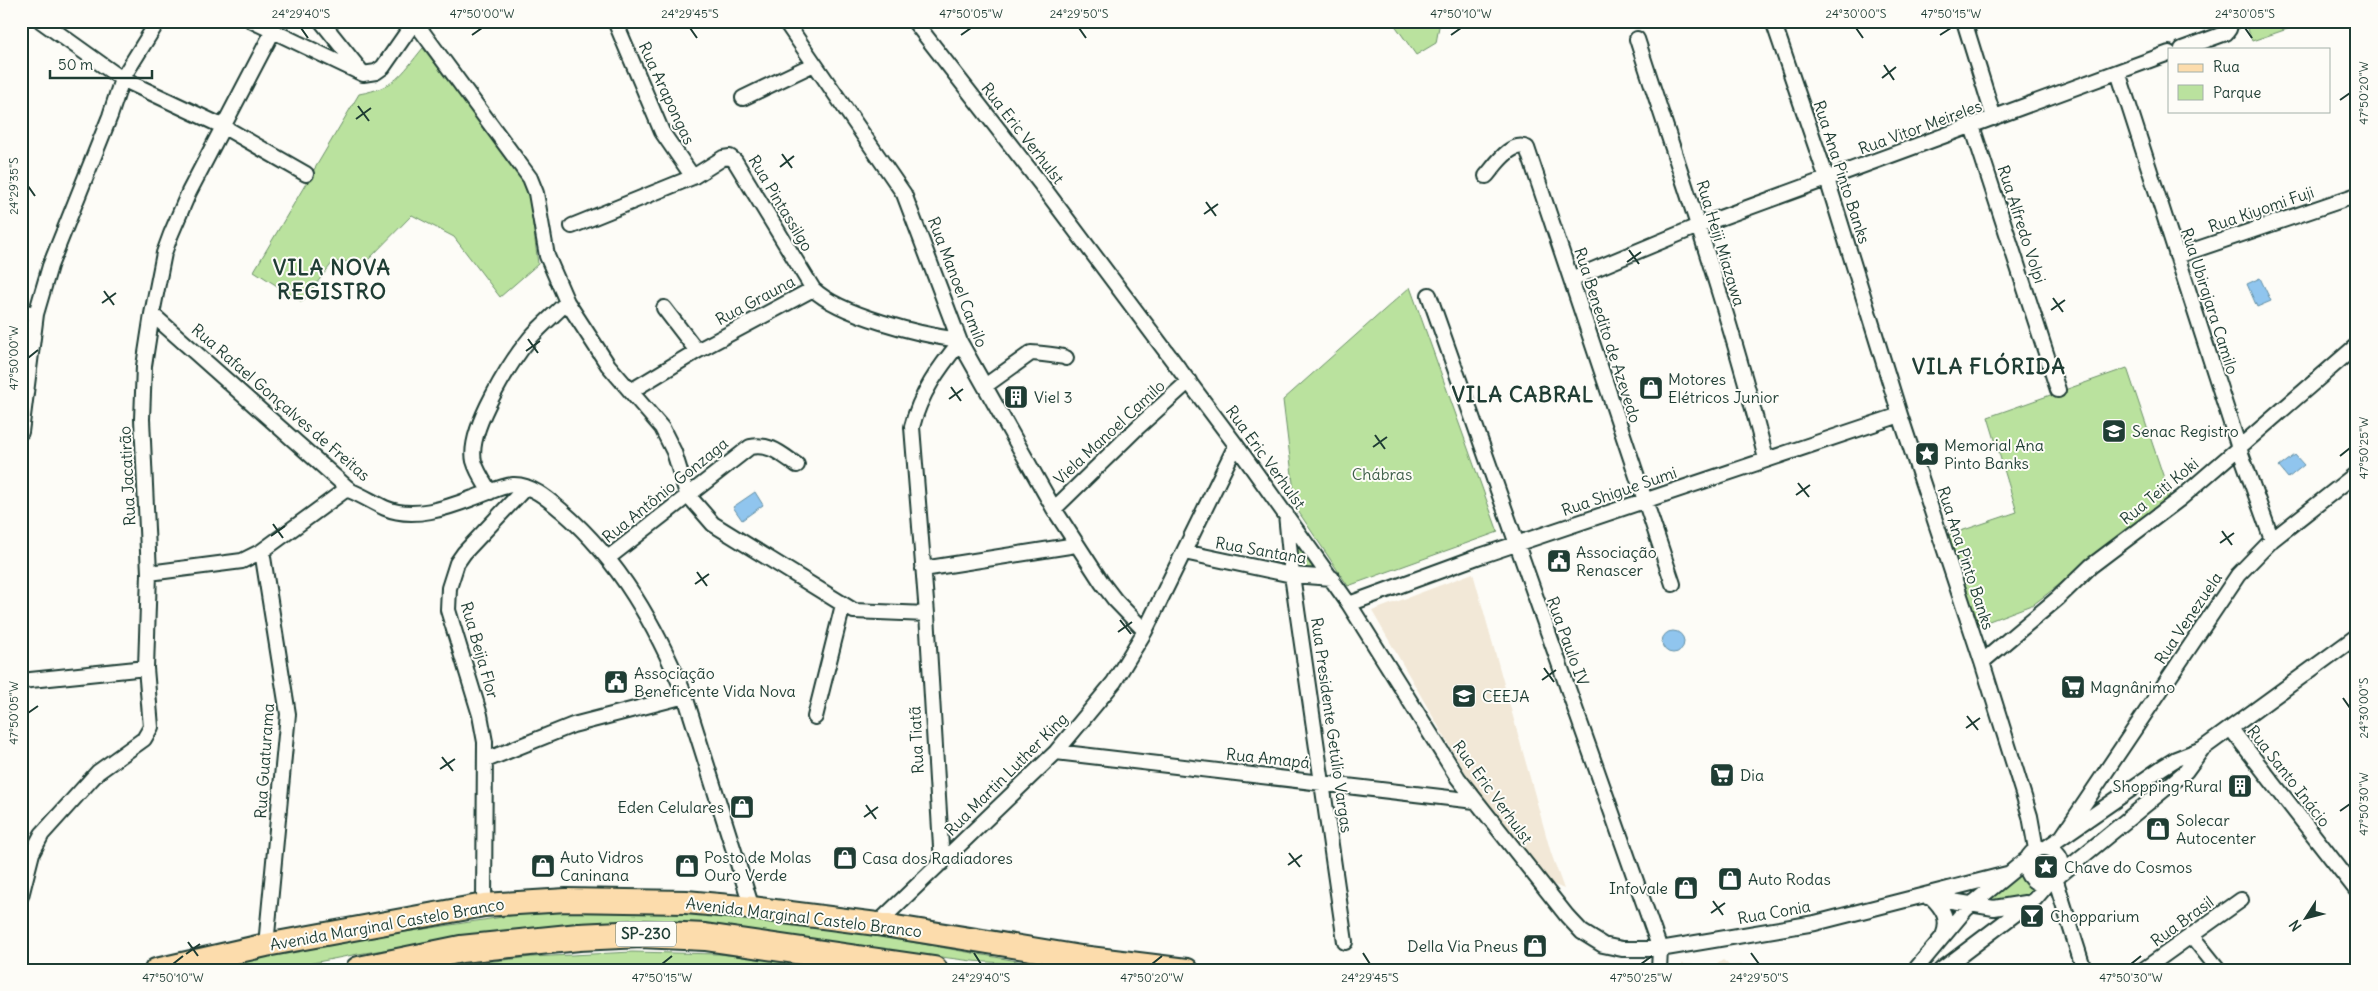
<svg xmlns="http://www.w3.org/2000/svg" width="2378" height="991" font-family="Delius,sans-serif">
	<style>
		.built { fill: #f2e8d7 }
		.green { fill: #bae29e; stroke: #6c9069 }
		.water { fill: #90c5ee; stroke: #638fa4 }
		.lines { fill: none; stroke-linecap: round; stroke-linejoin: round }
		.street-casing { stroke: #1f3d34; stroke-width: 18 }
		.primary-casing { stroke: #1f3d34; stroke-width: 26 }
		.highway-casing { stroke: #1f3d34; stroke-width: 30 }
		.street { stroke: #fdfcf7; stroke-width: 14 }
		.primary { stroke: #fcdcac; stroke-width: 22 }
		.highway { stroke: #fcdcac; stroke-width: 26 }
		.ticks { fill: none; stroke: #1f3d34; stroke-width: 2 }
		.labels { text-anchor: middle; stroke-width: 4; stroke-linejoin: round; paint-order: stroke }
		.shield { fill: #fdfcf7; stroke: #62766e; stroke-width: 1 }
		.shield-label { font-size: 15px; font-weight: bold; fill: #1f3d34 }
		.street-label { font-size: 16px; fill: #1f3d34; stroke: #fdfcf7 }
		.poi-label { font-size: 16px; fill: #1f3d34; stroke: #fdfcf7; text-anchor: start }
		.park-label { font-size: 16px; fill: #3e5e49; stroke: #fdfcf7 }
		.district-label { font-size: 21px; font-weight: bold; letter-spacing: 1px; fill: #1f3d34; stroke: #fdfcf7 }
		.neatline { fill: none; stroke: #1f3d34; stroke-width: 2 }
		.ticks-label { font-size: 12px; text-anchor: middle; fill: #1f3d34 }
	</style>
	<rect width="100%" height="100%" fill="#fdfcf7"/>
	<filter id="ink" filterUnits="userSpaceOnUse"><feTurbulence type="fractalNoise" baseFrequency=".02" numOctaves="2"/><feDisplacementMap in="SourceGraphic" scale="10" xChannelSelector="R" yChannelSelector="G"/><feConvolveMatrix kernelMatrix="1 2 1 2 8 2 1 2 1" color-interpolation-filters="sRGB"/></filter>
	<g filter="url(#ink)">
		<!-- built -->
		<path class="built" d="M1473,573L1551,853L1564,889L1550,883L1470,781L1372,611Z
			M1723,960L1729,965L1771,964L1770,970H1682V964L1716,965Z"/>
		<!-- green -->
		<path class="green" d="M1392,21H1440L1436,43L1416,55Z
			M2245,21H2311L2252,41Z
			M423,48L523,180L530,201L538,264L500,297L454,237L412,215L367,261L333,262L302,302L254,271L359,94C396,87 400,76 423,48Z
			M1410,287L1498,532L1348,586L1296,508L1283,400Z
			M2127,368L2171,499L2034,604L1976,626L1946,536L2017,512L1988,417Z
			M1292,527L1322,570L1296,568Z
			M2031 869a12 12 0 1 1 24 0a12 12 0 1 1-24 0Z
			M2025,864L2027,879L2041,889L2019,901H1981Z
			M548,910L708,913L811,924L1045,966L972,961L709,927L448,940L358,954L277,970H198L353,940Z
			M632,952L719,954L859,970H408L532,957Z"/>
		<!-- water -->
		<path class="water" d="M2260,278L2271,301L2257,307L2247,284Z
			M2295,455L2304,465L2288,478L2279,467Z
			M755,492L763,505L742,520L733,507Z
			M1662 642a11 11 0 1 1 22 0a11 11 0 1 1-22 0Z"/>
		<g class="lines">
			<defs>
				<path id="street" d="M41,21L122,79L224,127L306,174
					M252,21L363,74L376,72L383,67L415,21
					M321,21L361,71
					M615,21L662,132L693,177
					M785,21L904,194L960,342L1054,509L1102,583L1115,600L1145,631
					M914,21L1040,183L1236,445L1349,604L1458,778L1567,916L1582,932L1603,945L1622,949H1660L1815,923L2007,874
					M1773,21L1827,179L1900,415L1982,662L2030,816L2036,849
					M1964,21L1994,118
					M415,22L530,178L536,193L547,256L567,302L608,365L662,428L674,452L687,494L713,524L854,611L927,614
					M1637,39C1682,178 1731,317 1766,459
					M2182,49L2226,33L2229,29L2231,21
					M2118,72L2239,448L2272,540
					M743,98L814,64
					M1972,126L2058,390
					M1486,176C1495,166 1511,140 1527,148L1673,584
					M572,226L693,177L723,158L730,157L735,161L813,289
					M2177,256L2357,195
					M1571,279L1698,226L2169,53
					M1429,295L1660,949L1659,970
					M664,308L697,351
					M21,311L36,314
					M152,314L351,491C363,496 374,503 385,508C413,520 447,508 473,498C486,494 500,486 513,485C531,484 549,500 562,511C620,561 656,626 685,696L752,908
					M985,386L1031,353C1036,353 1063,356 1066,358
					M631,391L697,351L813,289C840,315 921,335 959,340
					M21,432L36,314L50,266L110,116L122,79L158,21
					M490,492C484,482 477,472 474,461C467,430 511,361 531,337C542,325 555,314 567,302
					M1054,509L1138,427L1189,381
					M1286,514L1292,575L1345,942
					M262,551L288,714L266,945
					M1184,552L1292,575L1332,578
					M608,558L750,447C770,443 781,454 797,465
					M923,569L1076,545
					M149,573L242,561L262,551L348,488
					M1349,604L1480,556L1900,415
					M1982,662L2058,598L2091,566L2181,498L2357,345
					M21,681L146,668
					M815,717L843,605
					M2231,729L2357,891
					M1056,752L1475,801
					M486,760L573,725L685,696
					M2062,837L2238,575L2272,540L2357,473
					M2026 866a18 18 0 1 1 36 0a18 18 0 1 1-36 0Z
					M2046,848L2163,767L2176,759L2202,749L2357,636
					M942,863L927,614L912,427C920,394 939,368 960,342
					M2061,874L2172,783L2186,771L2202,749
					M2056,881L2084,970
					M21,896L32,853L42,834L98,772L144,739L151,727L146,668L149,573L142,419L144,366L152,314L164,253L171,234L189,192L273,31
					M1928,897L1994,908L2025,903
					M1931,897C1943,908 1950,920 1943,936
					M484,905L485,742L480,715L448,610L449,588L457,563L464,553L526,487
					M877,924L1056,752L1114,682L1145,631L1236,445
					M2191,935L2219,970
					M1915,970L1966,909L2027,859
					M1941,970L2035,899L2047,885
					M2143,970L2241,900"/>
				<path id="primary" d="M156,970L266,945L484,905L566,900L686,902L752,908L877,924L1081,957L1187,970"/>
				<path id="highway" d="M359,970L461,949L579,937L641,934L705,937L934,970"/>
			</defs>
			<!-- street casing -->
			<use href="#street" class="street-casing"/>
			<!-- primary casing -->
			<use href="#primary" class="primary-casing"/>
			<!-- highway casing -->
			<use href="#highway" class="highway-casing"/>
			<!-- street -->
			<use href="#street" class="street"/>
			<!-- primary -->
			<use href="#primary" class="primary"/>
			<!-- highway -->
			<use href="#highway" class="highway"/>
		</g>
	</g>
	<!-- ticks -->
	<path class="ticks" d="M301,28L308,38M690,28L697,38M1079,28L1086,38M1856,28L1863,38M2245,28L2252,38M472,35L482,28M961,35L971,28M1451,35L1461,28M1940,35L1951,28M1884,65L1894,80M1882,78L1896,67M2340,100L2350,93M358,106L369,121M356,119L371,108M782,154L792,168M780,167L794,156M28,186L35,196M1206,202L1216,216M1204,214L1218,204M1629,250L1639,264M1627,262L1641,252M104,291L114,305M2053,298L2063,312M102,303L116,293M2051,310L2065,300M528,339L538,353M526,351L540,341M28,358L38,350M951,387L961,401M949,399L963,389M1375,435L1385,449M1373,447L1387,437M2340,456L2350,448M1798,483L1809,497M1796,495L1810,485M273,524L283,538M2222,531L2232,545M271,536L285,526M2220,543L2234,533M697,572L707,586M695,584L709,574M1120,620L1131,634M1118,632L1132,622M1544,668L1554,682M1542,680L1556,670M2343,698L2350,708M28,713L38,706M1967,716L1978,730M1966,728L1980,718M442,757L453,771M440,769L455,759M866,805L876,819M2340,811L2350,804M864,817L878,807M1289,853L1300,867M1288,865L1302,855M1713,901L1723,915M1711,913L1725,903M188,942L198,956M974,953L981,964M1363,953L1370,964M1751,953L1759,964M186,954L200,944M173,964L183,956M662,964L672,956M1152,964L1162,956M1641,964L1652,956M2131,964L2141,956"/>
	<!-- icons -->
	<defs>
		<symbol id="shop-square" viewBox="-11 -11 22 22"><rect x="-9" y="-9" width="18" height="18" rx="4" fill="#1f3d34" stroke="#fdfcf7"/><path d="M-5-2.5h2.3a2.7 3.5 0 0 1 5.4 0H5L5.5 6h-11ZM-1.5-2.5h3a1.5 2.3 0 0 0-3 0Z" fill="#fff"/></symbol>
		<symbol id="building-square" viewBox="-11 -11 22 22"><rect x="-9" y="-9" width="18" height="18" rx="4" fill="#1f3d34" stroke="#fdfcf7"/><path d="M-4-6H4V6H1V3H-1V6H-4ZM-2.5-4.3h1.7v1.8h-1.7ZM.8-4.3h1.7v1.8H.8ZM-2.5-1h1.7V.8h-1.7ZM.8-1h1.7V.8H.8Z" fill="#fff"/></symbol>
		<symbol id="university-square" viewBox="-11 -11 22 22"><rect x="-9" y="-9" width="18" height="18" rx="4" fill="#1f3d34" stroke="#fdfcf7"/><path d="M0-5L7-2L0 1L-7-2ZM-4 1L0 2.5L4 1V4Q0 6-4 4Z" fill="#fff"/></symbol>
		<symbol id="sight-square" viewBox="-11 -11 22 22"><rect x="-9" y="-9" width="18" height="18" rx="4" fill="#1f3d34" stroke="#fdfcf7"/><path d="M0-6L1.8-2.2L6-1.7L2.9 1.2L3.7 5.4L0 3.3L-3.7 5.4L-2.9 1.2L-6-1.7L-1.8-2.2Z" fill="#fff"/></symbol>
		<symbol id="civic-square" viewBox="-11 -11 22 22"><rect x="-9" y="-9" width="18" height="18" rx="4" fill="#1f3d34" stroke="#fdfcf7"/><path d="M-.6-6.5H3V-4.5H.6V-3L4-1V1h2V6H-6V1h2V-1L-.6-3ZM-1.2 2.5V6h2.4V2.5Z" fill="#fff"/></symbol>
		<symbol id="supermarket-square" viewBox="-11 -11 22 22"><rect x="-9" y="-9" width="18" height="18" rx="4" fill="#1f3d34" stroke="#fdfcf7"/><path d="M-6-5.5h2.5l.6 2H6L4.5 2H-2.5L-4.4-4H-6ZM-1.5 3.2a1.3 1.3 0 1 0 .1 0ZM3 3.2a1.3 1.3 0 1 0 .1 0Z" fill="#fff"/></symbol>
		<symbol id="bar-square" viewBox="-11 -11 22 22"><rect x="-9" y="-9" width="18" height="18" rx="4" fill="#1f3d34" stroke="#fdfcf7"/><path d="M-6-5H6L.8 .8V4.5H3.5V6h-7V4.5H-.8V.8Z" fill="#fff"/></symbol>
	</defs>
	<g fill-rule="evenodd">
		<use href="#shop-square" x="1637" y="374" width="28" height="28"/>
		<use href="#building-square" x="1002" y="383" width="28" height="28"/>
		<use href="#university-square" x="2100" y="417" width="28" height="28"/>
		<use href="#sight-square" x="1913" y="440" width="28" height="28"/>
		<use href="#civic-square" x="1545" y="547" width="28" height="28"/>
		<use href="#civic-square" x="602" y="668" width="28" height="28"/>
		<use href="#supermarket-square" x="2059" y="673" width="28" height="28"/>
		<use href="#university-square" x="1450" y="682" width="28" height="28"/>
		<use href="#supermarket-square" x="1708" y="761" width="28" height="28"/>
		<use href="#building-square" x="2226" y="772" width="28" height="28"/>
		<use href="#shop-square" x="728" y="793" width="28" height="28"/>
		<use href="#shop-square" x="2144" y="815" width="28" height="28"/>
		<use href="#shop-square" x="831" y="844" width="28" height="28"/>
		<use href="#shop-square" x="529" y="852" width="28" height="28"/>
		<use href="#shop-square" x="673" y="852" width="28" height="28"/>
		<use href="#sight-square" x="2032" y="853" width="28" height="28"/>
		<use href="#shop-square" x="1716" y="865" width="28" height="28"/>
		<use href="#shop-square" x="1672" y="874" width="28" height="28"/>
		<use href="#bar-square" x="2018" y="902" width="28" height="28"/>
		<use href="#shop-square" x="1521" y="932" width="28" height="28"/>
	</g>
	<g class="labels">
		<!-- shield labels -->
		<rect class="shield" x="616" y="921.5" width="60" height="25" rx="4"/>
		<g class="shield-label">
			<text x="646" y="939">SP-230</text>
		</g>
		<!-- street labels -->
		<g class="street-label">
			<text transform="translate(667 93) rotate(65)" y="6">Rua Arapongas</text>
			<text transform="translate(1920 127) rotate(-20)" y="6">Rua Vitor Meireles</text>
			<text transform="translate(1023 133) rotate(52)" y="6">Rua Eric Verhulst</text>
			<text transform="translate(1842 172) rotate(72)" y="6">Rua Ana Pinto Banks</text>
			<text transform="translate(781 203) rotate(59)" y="6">Rua Pintassilgo</text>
			<text transform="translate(2261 209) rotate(-19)" y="6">Rua Kiyomi Fuji</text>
			<text transform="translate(2022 224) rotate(72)" y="6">Rua Alfredo Volpi</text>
			<text transform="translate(1721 243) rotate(73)" y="6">Rua Heiji Miazawa</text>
			<text transform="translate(958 282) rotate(69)" y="6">Rua Manoel Camilo</text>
			<text transform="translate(755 300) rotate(-28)" y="6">Rua Grauna</text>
			<text transform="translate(2210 301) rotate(72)" y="6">Rua Ubirajara Camilo</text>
			<text transform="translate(1608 335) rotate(72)" y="6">Rua Benedito de Azevedo</text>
			<text transform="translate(281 402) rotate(41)" y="6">Rua Rafael Gonçalves de Freitas</text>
			<text transform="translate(1109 432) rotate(-43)" y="6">Viela Manoel Camilo</text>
			<text transform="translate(1266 457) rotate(54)" y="6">Rua Eric Verhulst</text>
			<text transform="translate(127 476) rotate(-93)" y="6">Rua Jacatirão</text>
			<text transform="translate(665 490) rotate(-39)" y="6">Rua Antônio Gonzaga</text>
			<text transform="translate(1619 491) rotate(-19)" y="6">Rua Shigue Sumi</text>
			<text transform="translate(2159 491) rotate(-39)" y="6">Rua Teiti Koki</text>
			<text transform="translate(1261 550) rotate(10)" y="6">Rua Santana</text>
			<text transform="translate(1966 558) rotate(72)" y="6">Rua Ana Pinto Banks</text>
			<text transform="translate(2188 618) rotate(-56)" y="6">Rua Venezuela</text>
			<text transform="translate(1568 641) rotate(70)" y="6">Rua Paulo IV</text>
			<text transform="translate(480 650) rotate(74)" y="6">Rua Beija Flor</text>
			<text transform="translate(1332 725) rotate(82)" y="6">Rua Presidente Getúlio Vargas</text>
			<text transform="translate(916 740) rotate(-93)" y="6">Rua Tiatã</text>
			<text transform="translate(1268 758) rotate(6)" y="6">Rua Amapá</text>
			<text transform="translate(264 761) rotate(-86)" y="6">Rua Guaturama</text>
			<text transform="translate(1006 774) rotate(-45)" y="6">Rua Martin Luther King</text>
			<text transform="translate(2289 776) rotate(52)" y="6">Rua Santo Inácio</text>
			<text transform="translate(1493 792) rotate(54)" y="6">Rua Eric Verhulst</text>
			<text transform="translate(1774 912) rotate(-10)" y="6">Rua Conia</text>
			<text transform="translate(804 917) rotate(7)" y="6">Avenida Marginal Castelo Branco</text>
			<text transform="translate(2182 921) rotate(-36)" y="6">Rua Brasil</text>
			<text transform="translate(387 924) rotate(-10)" y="6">Avenida Marginal Castelo Branco</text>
		</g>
		<!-- poi labels -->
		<g class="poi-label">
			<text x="1668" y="385">Motores<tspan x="1668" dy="18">Elétricos Junior</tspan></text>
			<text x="1034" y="403">Viel 3</text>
			<text x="2132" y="437">Senac Registro</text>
			<text x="1944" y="451">Memorial Ana<tspan x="1944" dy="18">Pinto Banks</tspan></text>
			<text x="1576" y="558">Associação<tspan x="1576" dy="18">Renascer</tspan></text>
			<text x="634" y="679">Associação<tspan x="634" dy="18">Beneficente Vida Nova</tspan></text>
			<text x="2090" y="693">Magnânimo</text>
			<text x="1482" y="702">CEEJA</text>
			<text x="1740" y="781">Dia</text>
			<text x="2222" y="792" text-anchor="end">Shopping Rural</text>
			<text x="724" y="813" text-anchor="end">Eden Celulares</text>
			<text x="2176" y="826">Solecar<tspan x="2176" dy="18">Autocenter</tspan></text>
			<text x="560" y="863">Auto Vidros<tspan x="560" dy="18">Caninana</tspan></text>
			<text x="704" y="863">Posto de Molas<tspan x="704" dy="18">Ouro Verde</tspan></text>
			<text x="862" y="864">Casa dos Radiadores</text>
			<text x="2064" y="873">Chave do Cosmos</text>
			<text x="1748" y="885">Auto Rodas</text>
			<text x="1668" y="894" text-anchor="end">Infovale</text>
			<text x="2050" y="922">Chopparium</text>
			<text x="1518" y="952" text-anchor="end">Della Via Pneus</text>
		</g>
		<!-- park labels -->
		<g class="park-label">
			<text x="1382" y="480">Chábras</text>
		</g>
		<!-- district labels -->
		<g class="district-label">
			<text x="332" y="275">VILA NOVA<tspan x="332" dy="24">REGISTRO</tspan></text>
			<text x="1989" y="374">VILA FLÓRIDA</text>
			<text x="1523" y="402">VILA CABRAL</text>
		</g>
	</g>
	<!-- margin -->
	<rect width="2378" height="991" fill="none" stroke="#fdfcf7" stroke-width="55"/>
	<!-- legend -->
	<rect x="2168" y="48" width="162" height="65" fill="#fdfcf7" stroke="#a4b0a9"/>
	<rect x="2178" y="64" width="25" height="8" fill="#fcdcac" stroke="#a4b0a9"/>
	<text x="2213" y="72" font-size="15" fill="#1f3d34">Rua</text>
	<rect x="2178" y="85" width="25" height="15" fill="#bae29e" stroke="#a4b0a9"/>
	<text x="2213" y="98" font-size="15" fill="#1f3d34">Parque</text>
	<!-- north arrow -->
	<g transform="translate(2306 918) rotate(234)" stroke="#fdfcf7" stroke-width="4" paint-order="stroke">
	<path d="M0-4L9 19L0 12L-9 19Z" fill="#1f3d34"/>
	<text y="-8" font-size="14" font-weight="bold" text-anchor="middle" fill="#1f3d34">N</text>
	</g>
	<!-- scale -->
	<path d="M50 70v8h102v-8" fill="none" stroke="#1f3d34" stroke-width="2.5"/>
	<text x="58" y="70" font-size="15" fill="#1f3d34" stroke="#fdfcf7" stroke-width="4" paint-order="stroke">50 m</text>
	<rect x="28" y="28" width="2322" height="936" class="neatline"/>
	<g class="ticks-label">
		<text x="301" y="18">24°29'40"S</text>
		<text x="482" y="18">47°50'00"W</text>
		<text x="690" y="18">24°29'45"S</text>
		<text x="971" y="18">47°50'05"W</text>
		<text x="1079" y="18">24°29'50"S</text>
		<text x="1461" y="18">47°50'10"W</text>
		<text x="1856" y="18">24°30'00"S</text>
		<text x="1951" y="18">47°50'15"W</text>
		<text x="2245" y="18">24°30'05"S</text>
		<text transform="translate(2364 93) rotate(-90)" y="4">47°50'20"W</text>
		<text transform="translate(14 186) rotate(-90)" y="4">24°29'35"S</text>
		<text transform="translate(14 358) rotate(-90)" y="4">47°50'00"W</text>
		<text transform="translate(2364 448) rotate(-90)" y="4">47°50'25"W</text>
		<text transform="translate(2364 708) rotate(-90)" y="4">24°30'00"S</text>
		<text transform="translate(14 713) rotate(-90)" y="4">47°50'05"W</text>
		<text transform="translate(2364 804) rotate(-90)" y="4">47°50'30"W</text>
		<text x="173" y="982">47°50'10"W</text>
		<text x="662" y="982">47°50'15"W</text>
		<text x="981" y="982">24°29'40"S</text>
		<text x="1152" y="982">47°50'20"W</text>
		<text x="1370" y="982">24°29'45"S</text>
		<text x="1641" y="982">47°50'25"W</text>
		<text x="1759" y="982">24°29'50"S</text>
		<text x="2131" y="982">47°50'30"W</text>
	</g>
</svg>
